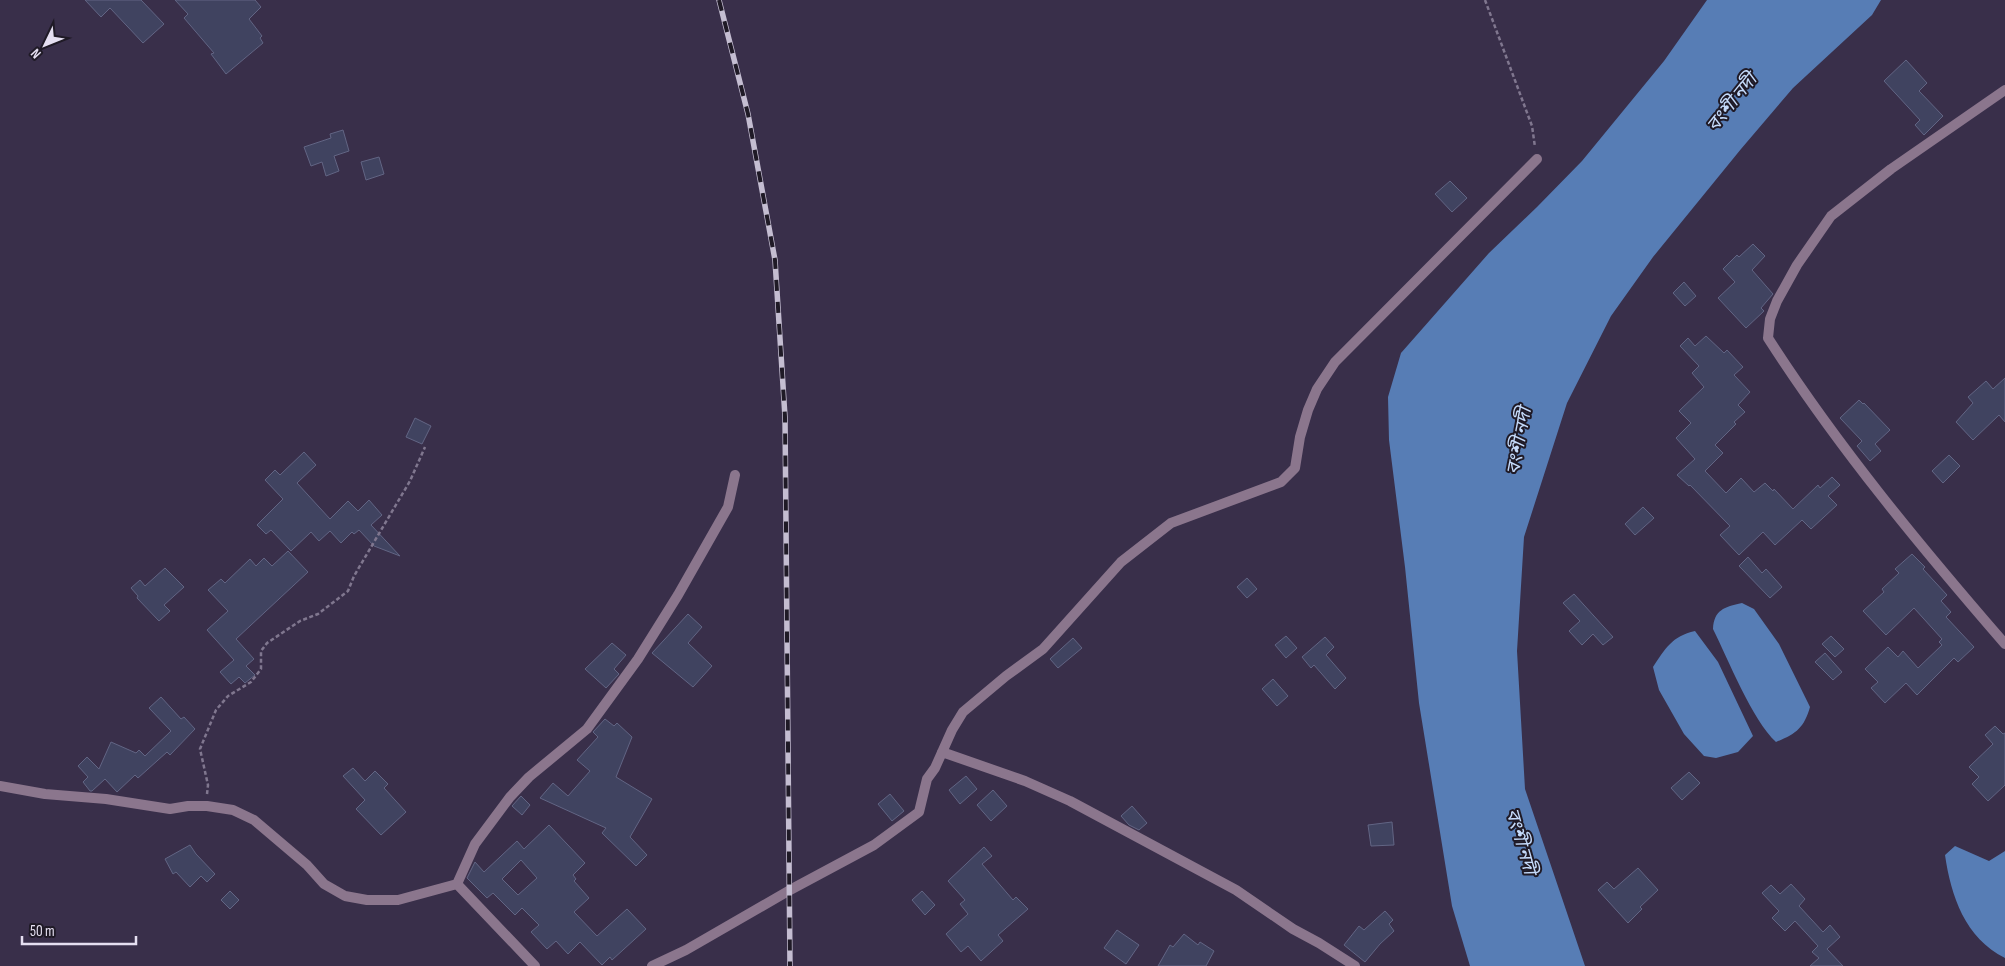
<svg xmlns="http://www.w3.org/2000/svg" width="2005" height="966" font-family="'Sofia Sans Condensed','Noto Sans Bengali',sans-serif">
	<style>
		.water { fill: #577db5 }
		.building { fill: #404360; stroke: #626584; fill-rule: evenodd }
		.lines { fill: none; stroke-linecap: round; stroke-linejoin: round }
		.path { stroke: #80778f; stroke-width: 2.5; stroke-dasharray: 4 2.5; stroke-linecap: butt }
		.street { stroke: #8b768d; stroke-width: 10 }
		.rail-casing { stroke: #c4bdd1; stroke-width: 5.5 }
		.rail { stroke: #1f1a26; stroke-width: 4; stroke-dasharray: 11; stroke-linecap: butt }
		.labels { text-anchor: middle; stroke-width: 4; stroke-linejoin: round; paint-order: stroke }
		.water-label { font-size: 19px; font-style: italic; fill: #c4dafa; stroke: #1f1a26 }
	</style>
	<rect width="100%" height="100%" fill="#392f4a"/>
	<!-- water -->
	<path class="water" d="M1707,0H1881L1872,15L1793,88L1741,149L1653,257L1611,316L1567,403L1524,537L1517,651L1525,789L1585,966H1470L1452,906L1419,703L1405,567L1389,440L1388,397L1401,353L1489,253L1537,207L1582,161L1664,61Z
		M1742,603L1754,609L1779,644L1810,707C1804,728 1796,734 1776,742C1752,720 1728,659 1713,629C1714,610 1724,607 1742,603Z
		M1695,631L1718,662L1753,736L1738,752L1716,758L1704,756L1684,734L1659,690L1653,667C1665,649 1672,636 1695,631Z
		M1955,846L1989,861L2005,851V958C1965,938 1951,896 1945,855Z"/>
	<!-- building -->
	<path class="building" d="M85,0H141L164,24L143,43L110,8L101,17Z
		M175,0H255L261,7L249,19L262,36L260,38L263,43L226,74L211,54L214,53L184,18L188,14Z
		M1906,60L1927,83L1919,91L1943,116L1924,135L1915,125L1920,120L1884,81Z
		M343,130L349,151L334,156L339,171L326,176L322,162L311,166L304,147L331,138L330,134Z
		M379,157L384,174L366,180L361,162Z
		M1450,181L1467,198L1452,212L1435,194Z
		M1753,244L1765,256L1752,270L1773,294L1761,308L1764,311L1746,328L1718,298L1735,282L1723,269L1737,255L1739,257Z
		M1684,282L1696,296L1685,306L1673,293Z
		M1706,336L1724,353L1727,350L1743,367L1734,375L1750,392L1738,405L1745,412L1734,422L1736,424L1715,445L1723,453L1705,471L1726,493L1741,478L1754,492L1765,483L1773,491L1774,489L1793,509L1818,485L1820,488L1832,477L1840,485L1828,496L1837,505L1811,529L1802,520L1775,545L1763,532L1739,555L1720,535L1730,526L1690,485L1689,486L1677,475L1695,459L1676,438L1691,423L1679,411L1704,387L1692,373L1699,366L1680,346L1688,338L1695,346Z
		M2005,378V422L1999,415L1973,440L1956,422L1973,403L1968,397L1986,381L1993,389Z
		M1859,400L1863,404L1864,403L1890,430L1875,444L1881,451L1870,461L1857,446L1862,441L1840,418Z
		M415,418L431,426L422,444L406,437Z
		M304,452L316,465L297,483L330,519L348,501L358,511L369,500L382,515L371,525L400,556L374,546L359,530L354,534L352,532L341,543L330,531L319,541L311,532L291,551L271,530L266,534L257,525L283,499L265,480L275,470L280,475Z
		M1949,455L1960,466L1943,483L1932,471Z
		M1643,507L1654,518L1635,535L1625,524Z
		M288,551L308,572L236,639L254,659L246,666L255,675L245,683L239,677L231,684L220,672L234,660L207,630L228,611L208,590L221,579L225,583L250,559L256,566L264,558L272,566Z
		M1912,554L1925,567L1923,569L1947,595L1941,601L1951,612L1946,617L1974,647L1958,662L1954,658L1917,695L1906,683L1885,703L1871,688L1878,682L1865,669L1888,647L1898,657L1903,651L1918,668L1942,645L1939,642L1942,639L1914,608L1886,635L1863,611L1884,592L1882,589L1899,573L1895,569Z
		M1748,557L1762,573L1766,569L1782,587L1770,598L1739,566Z
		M165,568L184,587L164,605L170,611L159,621L137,598L138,596L131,588L140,580L145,586Z
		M1247,578L1257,589L1247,598L1237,587Z
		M1574,594L1613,637L1603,645L1593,634L1582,645L1569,631L1580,621L1563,603Z
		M688,614L702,627L688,643L712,666L693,687L652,653Z
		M1286,636L1297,648L1286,658L1275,645Z
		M1831,636L1844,649L1835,657L1822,644Z
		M1325,637L1334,647L1326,655L1346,678L1335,689L1314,665L1311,668L1302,657Z
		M1073,638L1082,648L1058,668L1050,659Z
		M612,643L626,655L614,669L619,674L606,688L585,669Z
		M1825,653L1842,672L1833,680L1815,662Z
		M1273,679L1288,696L1277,706L1262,689Z
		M161,697L181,719L184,717L195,729L170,755L167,752L138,778L135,775L117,792L105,779L92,791H90L83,782L88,777L78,766L87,757L99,769L111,742L136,753L139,750L145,756L171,731L149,708Z
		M605,719L614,726L617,723L632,737L616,777L652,799L630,837L647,855L636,866L602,833L606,828L540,798L553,783L568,796L590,771L577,760L598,737L593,732Z
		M1995,726L2003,734L2005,733V785L1988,801L1972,784L1979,777L1969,767L1993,744L1985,735Z
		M353,768L365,781L375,771L388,784L384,788L406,812L381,835L356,809L365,800L343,776Z
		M1689,772L1700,783L1682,800L1671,788Z
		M966,776L977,789L960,804L949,790Z
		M993,790L1007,806L991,821L977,805Z
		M890,794L904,811L892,821L878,804Z
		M521,796L530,805L522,815L512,806Z
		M1132,806L1147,823L1139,830L1129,825L1121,816Z
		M1392,822L1394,845L1371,846L1368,825Z
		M549,825L585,863L573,875L576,879L574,881L589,898L574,912L597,936L627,909L646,929L612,960L610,957L602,965L580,942L568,954L556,941L547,949L531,932L539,925L522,908L515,915L493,893L487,898L467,878L475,862L484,872L517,841L524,849ZM521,860L537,878L518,895L502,879Z
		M190,845L196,854L215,874L207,882L201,876L190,887L176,872L173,874L165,859Z
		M984,847L992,856L982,864L1013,900L1016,897L1028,909L998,935L1003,941L981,961L968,946L961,952L946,934L968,914L960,904L965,900L948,881Z
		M1638,868L1658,890L1640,907L1642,909L1628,923L1598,890L1607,882L1614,889Z
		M1791,884L1805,899L1799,906L1823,932L1830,925L1840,937L1827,949L1843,966H1810L1819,958L1812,952L1818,946L1795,921L1785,931L1772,918L1779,911L1762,893L1771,885L1780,894Z
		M230,891L239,900L230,909L221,900Z
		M922,891L935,905L925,915L912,900Z
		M1385,911L1393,920L1389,924L1394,931L1380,944L1365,962L1344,945L1359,926L1364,930Z
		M1117,930L1139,945L1126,964L1104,948Z
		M1184,934L1198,945L1200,942L1214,951L1206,966H1158L1170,945L1173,947Z"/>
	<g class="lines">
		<!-- path -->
		<path class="path" d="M1485,0L1532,126L1535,147
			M207,794L208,785L200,749L216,710L228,696L251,682L261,669V651L267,643L300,621L318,614L348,591L354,576L410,481L425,447"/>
		<!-- street -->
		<path class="street" d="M2005,90L1891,169L1831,216L1797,265L1777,301L1770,319L1768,338C1838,447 1921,547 2005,644
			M942,752L1025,781L1070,801L1236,890L1293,929L1319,943L1355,966
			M0,786L45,794L106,799L170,809L188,806H207L233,810L254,820L307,865L324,884L345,896L367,900H398L457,884L535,966
			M457,884L475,844L510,797L529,777L587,729L638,659L678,595L728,507L735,475
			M652,966L686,950L790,890L874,845L919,812L927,779L935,768L952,730L963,712L1006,676L1043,649L1121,562L1171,523L1281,482L1295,468L1300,437L1308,410L1317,389L1335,362L1537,159"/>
		<defs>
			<path id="rail" d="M719,0L748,114L775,260L785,417L790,966"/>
		</defs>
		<!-- rail casing -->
		<use href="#rail" class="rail-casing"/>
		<!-- rail -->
		<use href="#rail" class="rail"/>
	</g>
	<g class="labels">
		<!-- water labels -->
		<g class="water-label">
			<text transform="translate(1731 102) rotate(-51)" y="7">বংশী নদী</text>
			<text transform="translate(1518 441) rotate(-79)" y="7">বংশী নদী</text>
			<text transform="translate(1522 841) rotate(74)" y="7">বংশী নদী</text>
		</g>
	</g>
	<!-- north arrow -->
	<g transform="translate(45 45) rotate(227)" stroke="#1f1a26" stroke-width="4" paint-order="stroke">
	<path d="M0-4L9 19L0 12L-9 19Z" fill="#e5dff1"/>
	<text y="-8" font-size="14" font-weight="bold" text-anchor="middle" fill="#e5dff1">N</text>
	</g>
	<!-- scale -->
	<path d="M22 936v8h114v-8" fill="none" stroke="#e5dff1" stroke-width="2.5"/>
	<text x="30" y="936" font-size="15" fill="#e5dff1" stroke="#1f1a26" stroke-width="4" paint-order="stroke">50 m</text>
</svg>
